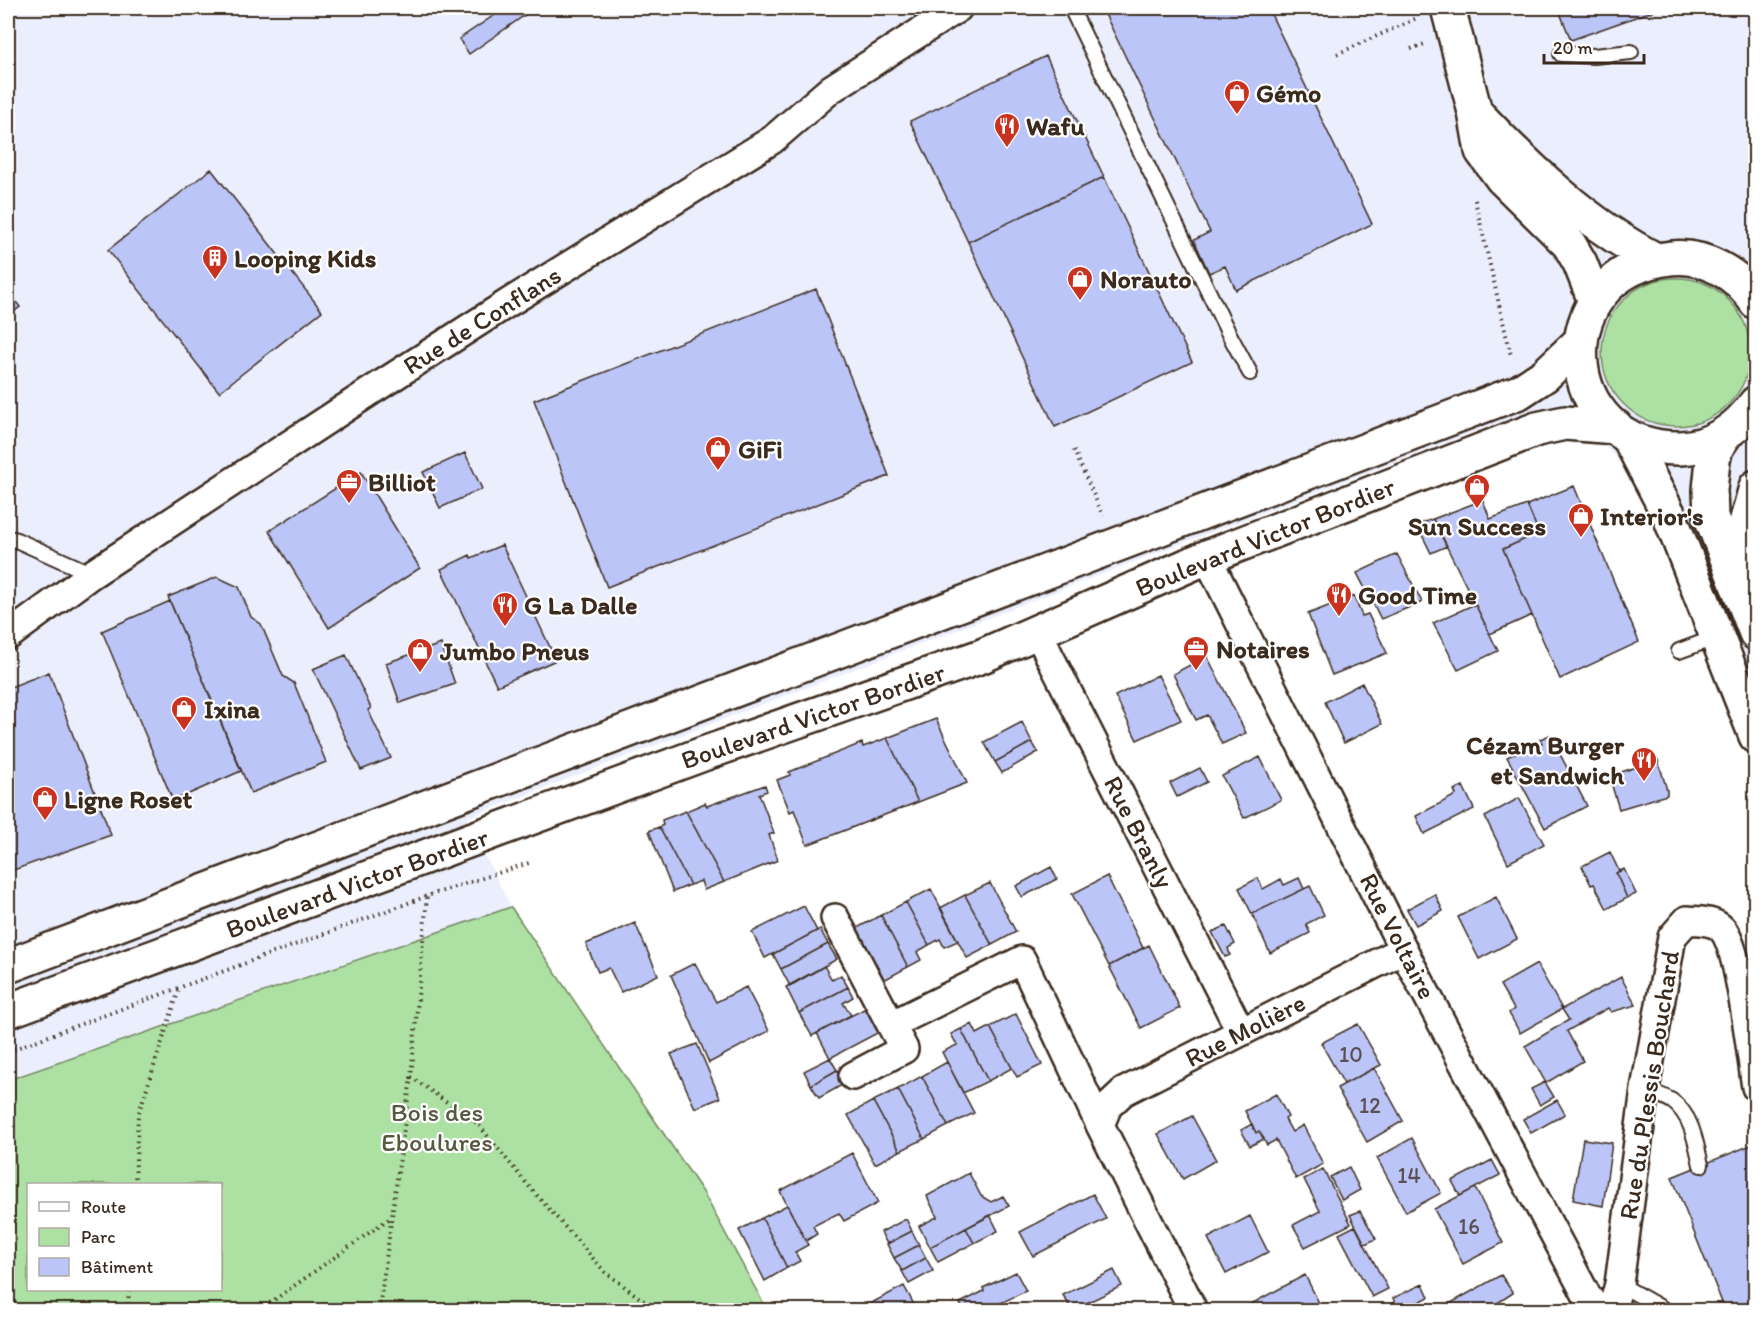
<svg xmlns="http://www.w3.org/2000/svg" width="1763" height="1318" font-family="Itim,sans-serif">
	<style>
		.built { fill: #ebeefd }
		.green { fill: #ace1a3; stroke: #748660; stroke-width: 1.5; fill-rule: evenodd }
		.building { fill: #bcc5f7; stroke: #3b2a1e; stroke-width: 1.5 }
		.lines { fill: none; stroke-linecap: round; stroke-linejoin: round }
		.lane-casing { stroke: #3b2a1e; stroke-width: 18 }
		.street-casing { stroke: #3b2a1e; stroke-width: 32 }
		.secondary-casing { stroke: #3b2a1e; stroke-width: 38 }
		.path { stroke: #3b2a1e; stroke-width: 4; stroke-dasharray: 1.5 4.5; stroke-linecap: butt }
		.lane { stroke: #fff; stroke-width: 14 }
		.street { stroke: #fff; stroke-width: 27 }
		.secondary { stroke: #fff; stroke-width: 33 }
		.labels { text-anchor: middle; stroke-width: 4.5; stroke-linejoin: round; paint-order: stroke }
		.number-label { font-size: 22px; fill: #5b5154 }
		.poi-label { font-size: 26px; font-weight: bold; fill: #3b2a1e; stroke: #fff; text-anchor: start }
		.street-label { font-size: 26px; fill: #3b2a1e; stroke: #fff }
		.park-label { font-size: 26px; fill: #57583f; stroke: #fff }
	</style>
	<rect width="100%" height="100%" fill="#fff"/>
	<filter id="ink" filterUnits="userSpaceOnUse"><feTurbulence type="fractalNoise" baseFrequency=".0167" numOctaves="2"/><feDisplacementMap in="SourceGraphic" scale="12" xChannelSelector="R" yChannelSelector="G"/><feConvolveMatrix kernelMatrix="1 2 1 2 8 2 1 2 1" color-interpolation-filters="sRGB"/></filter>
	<g filter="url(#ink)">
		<!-- built -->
		<path class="built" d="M8,8H1755V698L1678,507L1603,446L1499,422L466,818L511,907L8,1080Z"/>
		<!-- green -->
		<path class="green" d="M1602 352a74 74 0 1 1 148 0a74 74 0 1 1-148 0Z
			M511,907L703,1192L767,1310H8V1080ZM28,1184H220V1290H28Z"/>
		<!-- building -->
		<path class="building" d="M505,8H535L469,54L459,39Z
			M1102,8H1268L1372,224L1236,290L1225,266L1209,273L1194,240L1210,232Z
			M1558,8H1661L1571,40Z
			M1046,56L1104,177L968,242L910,121Z
			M211,169L322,311L219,392L108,250Z
			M1104,177L1192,362L1055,427L968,242Z
			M816,289L889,476L607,587L534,400Z
			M8,291L20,307L8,316Z
			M465,453L482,489L440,508L423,472Z
			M361,472L420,568L329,628L269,531Z
			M1574,486L1639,642L1560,679L1503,549L1539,533L1527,505Z
			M1483,500L1490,519L1527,505L1539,533L1503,549L1532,615L1490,634L1433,519Z
			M1433,519L1447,546L1431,553L1417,525Z
			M502,545L556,660L497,686L441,569L470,555L471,558Z
			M1397,554L1422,602L1381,619L1357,573Z
			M217,577L239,587L251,617L261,624L283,676L294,683L326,762L251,793L168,597Z
			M1354,596L1362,616L1368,614L1387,653L1332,675L1308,614Z
			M170,601L241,771L173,801L102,631Z
			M1475,604L1498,651L1458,670L1433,623Z
			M441,644L455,684L400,703L386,663Z
			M346,655L371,708L368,710L391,758L361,770L313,669Z
			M1207,656L1246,733L1222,744L1207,715L1196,720L1173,674Z
			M49,672L111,835L8,872V688Z
			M1158,675L1181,720L1137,740L1115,696Z
			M1362,683L1382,724L1344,743L1325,702Z
			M936,719L967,783L918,802L887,738Z
			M1022,722L1032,742L995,762L984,742Z
			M1550,735L1587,806L1545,828L1507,757L1524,749L1542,743L1540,739Z
			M887,738L918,802L807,845L794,810L790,812L777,780L790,775L789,772L862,743L863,747Z
			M1032,742L1038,752L1002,773L995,762Z
			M1260,757L1281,800L1244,818L1222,776Z
			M1658,760L1667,790V795L1619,809L1609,776Z
			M1200,768L1207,782L1177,797L1170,783Z
			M765,785L767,791L759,794L774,833L769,835L778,860L724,882L686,811L705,803L707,806Z
			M1463,786L1474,809L1424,834L1416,816L1456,795L1454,790Z
			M1519,798L1544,844L1508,863L1485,817Z
			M686,811L724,882L704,890L701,881L690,885L659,827L663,825L662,820Z
			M659,827L690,885L673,892L649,831Z
			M1610,852L1619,871L1616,873L1627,898L1607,909L1594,884L1591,885L1582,866Z
			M1051,867L1057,879L1022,897L1016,886Z
			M1624,869L1636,894L1627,898L1616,873Z
			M1107,876L1143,948L1109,966L1072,894Z
			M1258,878L1263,889L1281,879L1284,885L1299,878L1304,889L1252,914L1239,888Z
			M990,883L1016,932L992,945L965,895Z
			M1310,886L1324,915L1306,924L1310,933L1270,953L1252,914Z
			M931,889L958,941L944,947L940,939L929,945L906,902Z
			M1435,894L1443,911L1416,925L1407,909Z
			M965,895L992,945L967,958L940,908Z
			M1496,897L1517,939L1479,959L1458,917Z
			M906,902L929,945L917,952L921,960L908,967L881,915Z
			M804,906L817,931L765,958L752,932Z
			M881,915L908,967L884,980L857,928Z
			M635,923L658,975L621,992L609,968L598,972L586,944Z
			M1226,926L1235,944L1228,948L1230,955L1225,957L1212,932Z
			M820,929L828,944L781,969L773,954Z
			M828,944L837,959L790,986L781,969Z
			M1149,945L1180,1008L1141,1028L1109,966Z
			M695,963L716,1002L746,987L769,1031L709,1063L671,975Z
			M1537,964L1562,1009L1520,1033L1509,1013L1514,1009L1500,985Z
			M824,966L832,980L841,975L848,987L799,1013L786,987Z
			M1621,977L1636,1005L1611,1012L1608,1008L1567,1031L1583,1061L1546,1083L1525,1046L1569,1020L1562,1009Z
			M848,987L853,997L843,1003L851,1015L812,1036L799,1013Z
			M870,1006L883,1030L830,1058L817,1033Z
			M1016,1014L1042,1065L1017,1077L990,1027Z
			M972,1024L977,1034L990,1027L1012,1068L988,1081L961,1029Z
			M1358,1024L1381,1065L1344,1084L1321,1043Z
			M961,1029L988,1081L963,1093L942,1052L957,1045L951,1034Z
			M697,1044L720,1098L695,1108L671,1054Z
			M830,1058L837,1070L811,1085L804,1071Z
			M947,1062L974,1113L948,1126L922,1076Z
			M1374,1068L1403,1121L1367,1142L1337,1088Z
			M837,1070L844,1084L819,1098L811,1085Z
			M922,1076L948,1126L924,1139L898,1089Z
			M1545,1082L1554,1097L1540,1105L1531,1089Z
			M898,1089L924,1139L900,1151L873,1101Z
			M1276,1094L1288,1117L1285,1119L1292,1132L1303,1125L1323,1164L1296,1179L1276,1140L1267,1145L1259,1131L1256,1133L1245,1111Z
			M1557,1100L1565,1114L1531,1133L1523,1119Z
			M873,1101L900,1151L875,1164L848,1115Z
			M1192,1116L1216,1160L1183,1179L1158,1134Z
			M1252,1124L1256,1133L1259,1131L1264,1139L1250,1146L1241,1130Z
			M1412,1138L1441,1193L1406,1212L1377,1158Z
			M1583,1139L1612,1143L1603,1206L1573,1200Z
			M1756,1143V1310H1725L1672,1177Z
			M852,1153L878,1203L844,1221L839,1213L813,1226L817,1234L806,1241L780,1191Z
			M1492,1160L1500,1175L1460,1196L1452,1181Z
			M1349,1167L1360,1190L1342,1200L1330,1177Z
			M1323,1169L1351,1224L1305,1247L1293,1225L1320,1211L1304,1179Z
			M969,1173L981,1196L991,1202L1003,1196L1009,1206L930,1247L919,1226L937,1217L927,1196Z
			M1475,1188L1503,1243L1463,1264L1434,1209Z
			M1093,1194L1106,1219L1033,1256L1020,1232Z
			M787,1205L808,1245L795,1252L800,1261L787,1268L762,1218Z
			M1360,1211L1376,1239L1365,1244L1350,1215Z
			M990,1215L998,1231L974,1243L966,1228Z
			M1250,1216L1268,1252L1226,1274L1208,1238Z
			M762,1218L787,1268L765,1281L739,1230Z
			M906,1219L912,1231L887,1244L881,1232Z
			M1355,1226L1388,1289L1372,1297L1339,1234Z
			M966,1228L974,1243L938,1262L930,1247Z
			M912,1231L919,1245L894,1258L887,1244Z
			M919,1245L926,1258L902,1271L894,1258Z
			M926,1258L933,1271L909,1284L902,1271Z
			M1114,1270L1122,1286L1072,1310L1063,1295Z
			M1016,1272L1026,1291L992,1307L994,1310H963L960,1303L984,1291L983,1288Z
			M1305,1275L1319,1303L1304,1310H1254L1251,1304Z
			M1501,1275L1513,1293L1496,1304L1500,1310H1456L1451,1303Z
			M1423,1284L1429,1297L1403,1310H1399L1393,1298Z
			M904,1286L917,1310H858Z"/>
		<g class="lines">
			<defs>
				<path id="lane" d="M1071,8L1228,332L1250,373
					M1561,54L1594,56L1631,52
					M8,539H14L92,574
					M1679,651L1717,637
					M1645,1089C1654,1093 1664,1096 1672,1101C1692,1115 1696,1143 1701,1165
					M1619,1284L1665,1310"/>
				<path id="street" d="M1207,557L1411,965L1587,1296L1598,1310
					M1038,632L1050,657L1241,1032
					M8,636L92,574L371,391L508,303L772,140L831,89L958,8
					M835,918L891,1025
					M853,1076L904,1049L891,1025L1022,960L1100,1125L1193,1310
					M1100,1125L1108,1106L1123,1092L1403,950
					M1612,1310L1619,1284L1645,1089L1672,937L1687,920C1699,921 1714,920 1722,929C1740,948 1751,1057 1756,1087"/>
				<path id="secondary" d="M1448,8L1475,112L1482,151L1502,178L1569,244L1580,263L1595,301
					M1475,112C1528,168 1587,225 1656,260
					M1756,302C1739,274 1703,254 1671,258C1543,272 1555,450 1680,448C1712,447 1738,428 1756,403
					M1726,433L1716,448L1713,460L1710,490L1711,517L1756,633
					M1628,436L1670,517L1756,736
					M1737,585L1745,527L1756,487
					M8,966L1519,392L1545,375L1581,341
					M8,1011L703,754L982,656L1207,557L1537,429L1565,423L1616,427"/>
			</defs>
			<!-- lane casing -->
			<use href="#lane" class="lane-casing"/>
			<!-- street casing -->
			<use href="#street" class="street-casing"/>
			<!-- secondary casing -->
			<use href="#secondary" class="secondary-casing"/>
			<!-- path -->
			<path class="path" d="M1411,49L1425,44
				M1337,54L1417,18
				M1475,200L1511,356
				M1074,450L1103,516
				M8,1051L427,896L532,862
				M411,1077L478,1124L526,1183L605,1272L656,1310
				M135,1184L138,1115L180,987
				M128,1310L129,1290
				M260,1310L390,1218
				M379,1310L411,1077L427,896"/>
			<!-- lane -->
			<use href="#lane" class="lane"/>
			<!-- street -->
			<use href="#street" class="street"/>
			<!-- secondary -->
			<use href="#secondary" class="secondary"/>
		</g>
	</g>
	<!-- icons -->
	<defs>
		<symbol id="shop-pin" viewBox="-11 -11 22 30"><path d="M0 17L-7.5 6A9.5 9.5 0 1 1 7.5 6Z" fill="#c8321e" stroke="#fff"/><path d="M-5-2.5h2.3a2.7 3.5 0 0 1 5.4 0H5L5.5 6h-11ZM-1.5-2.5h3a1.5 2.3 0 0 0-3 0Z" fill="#fff"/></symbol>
		<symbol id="restaurant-pin" viewBox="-11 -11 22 30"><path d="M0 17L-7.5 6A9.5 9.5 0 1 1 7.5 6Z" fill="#c8321e" stroke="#fff"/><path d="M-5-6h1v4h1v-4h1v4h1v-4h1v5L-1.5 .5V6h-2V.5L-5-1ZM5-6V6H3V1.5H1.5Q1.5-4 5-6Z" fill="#fff"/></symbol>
		<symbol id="building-pin" viewBox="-11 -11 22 30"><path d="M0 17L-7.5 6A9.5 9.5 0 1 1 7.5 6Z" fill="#c8321e" stroke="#fff"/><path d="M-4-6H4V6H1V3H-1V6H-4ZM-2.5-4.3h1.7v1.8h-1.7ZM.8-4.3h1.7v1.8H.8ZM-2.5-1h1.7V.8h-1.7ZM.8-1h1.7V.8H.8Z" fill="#fff"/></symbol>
		<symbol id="office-pin" viewBox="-11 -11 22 30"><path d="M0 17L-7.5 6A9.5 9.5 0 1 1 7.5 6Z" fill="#c8321e" stroke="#fff"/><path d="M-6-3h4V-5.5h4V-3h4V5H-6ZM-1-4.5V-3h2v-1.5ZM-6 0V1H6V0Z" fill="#fff"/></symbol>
	</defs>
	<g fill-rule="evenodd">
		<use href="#shop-pin" x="1222" y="78" width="30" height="40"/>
		<use href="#restaurant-pin" x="992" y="111" width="30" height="40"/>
		<use href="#building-pin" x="200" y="243" width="30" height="40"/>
		<use href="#shop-pin" x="1065" y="264" width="30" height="40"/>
		<use href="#shop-pin" x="703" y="434" width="30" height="40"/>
		<use href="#office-pin" x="334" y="467" width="30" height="40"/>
		<use href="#shop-pin" x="1462" y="472" width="30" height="40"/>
		<use href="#shop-pin" x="1566" y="501" width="30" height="40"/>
		<use href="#restaurant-pin" x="1324" y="580" width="30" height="40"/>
		<use href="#restaurant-pin" x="490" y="590" width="30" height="40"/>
		<use href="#office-pin" x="1181" y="634" width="30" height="40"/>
		<use href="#shop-pin" x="405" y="636" width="30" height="40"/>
		<use href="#shop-pin" x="169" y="694" width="30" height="40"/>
		<use href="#restaurant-pin" x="1629" y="745" width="30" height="40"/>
		<use href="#shop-pin" x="30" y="784" width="30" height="40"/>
	</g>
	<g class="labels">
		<!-- number labels -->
		<g class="number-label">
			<text x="1351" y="1062">10</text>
			<text x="1370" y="1113">12</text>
			<text x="1409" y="1183">14</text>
			<text x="1469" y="1234">16</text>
		</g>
		<!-- poi labels -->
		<g class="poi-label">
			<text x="1256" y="102">Gémo</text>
			<text x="1026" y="135">Wafu</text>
			<text x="234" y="267">Looping Kids</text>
			<text x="1100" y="288">Norauto</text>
			<text x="738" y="458">GiFi</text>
			<text x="368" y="491">Billiot</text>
			<text x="1600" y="525">Interior's</text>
			<text x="1477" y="535" text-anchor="middle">Sun Success</text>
			<text x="1358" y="604">Good Time</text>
			<text x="524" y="614">G La Dalle</text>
			<text x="1216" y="658">Notaires</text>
			<text x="440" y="660">Jumbo Pneus</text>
			<text x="204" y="718">Ixina</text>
			<text x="1624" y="754" text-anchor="end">Cézam Burger<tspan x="1624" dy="30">et Sandwich</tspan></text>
			<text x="64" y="808">Ligne Roset</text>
		</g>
		<!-- street labels -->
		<g class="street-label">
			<text transform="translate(482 320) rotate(-32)" y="9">Rue de Conflans</text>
			<text transform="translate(1265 537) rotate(-22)" y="9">Boulevard Victor Bordier</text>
			<text transform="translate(813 716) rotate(-19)" y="9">Boulevard Victor Bordier</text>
			<text transform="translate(1139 832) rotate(63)" y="9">Rue Branly</text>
			<text transform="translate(357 883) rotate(-20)" y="9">Boulevard Victor Bordier</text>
			<text transform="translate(1398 936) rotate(63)" y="9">Rue Voltaire</text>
			<text transform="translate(1245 1030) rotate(-27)" y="9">Rue Molière</text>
			<text transform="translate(1649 1085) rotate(-81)" y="9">Rue du Plessis Bouchard</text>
		</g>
		<!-- park labels -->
		<g class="park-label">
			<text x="437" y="1121">Bois des<tspan x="437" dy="30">Eboulures</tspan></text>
		</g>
	</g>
	<!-- margin -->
	<rect width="1763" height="1318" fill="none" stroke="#fff" stroke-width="30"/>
	<rect x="15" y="15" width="1733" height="1288" fill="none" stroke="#3b2a1e" stroke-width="2" filter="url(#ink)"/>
	<!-- legend -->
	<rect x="27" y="1183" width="195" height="108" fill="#ffffff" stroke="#b1aaa5" stroke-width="1.5"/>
	<rect x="39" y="1202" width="30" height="9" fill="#ffffff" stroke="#b1aaa5" stroke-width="1.5"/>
	<text x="81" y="1213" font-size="18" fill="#3b2a1e">Route</text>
	<rect x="39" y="1228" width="30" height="18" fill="#ace1a3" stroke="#b1aaa5" stroke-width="1.5"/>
	<text x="81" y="1243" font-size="18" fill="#3b2a1e">Parc</text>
	<rect x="39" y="1258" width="30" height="18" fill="#bcc5f7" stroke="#b1aaa5" stroke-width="1.5"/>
	<text x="81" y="1273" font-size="18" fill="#3b2a1e">Bâtiment</text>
	<!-- scale -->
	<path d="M1544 54v9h100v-9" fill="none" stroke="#3b2a1e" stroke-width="3"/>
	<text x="1553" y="54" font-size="18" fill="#3b2a1e" stroke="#ffffff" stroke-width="4.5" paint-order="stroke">20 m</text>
</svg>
